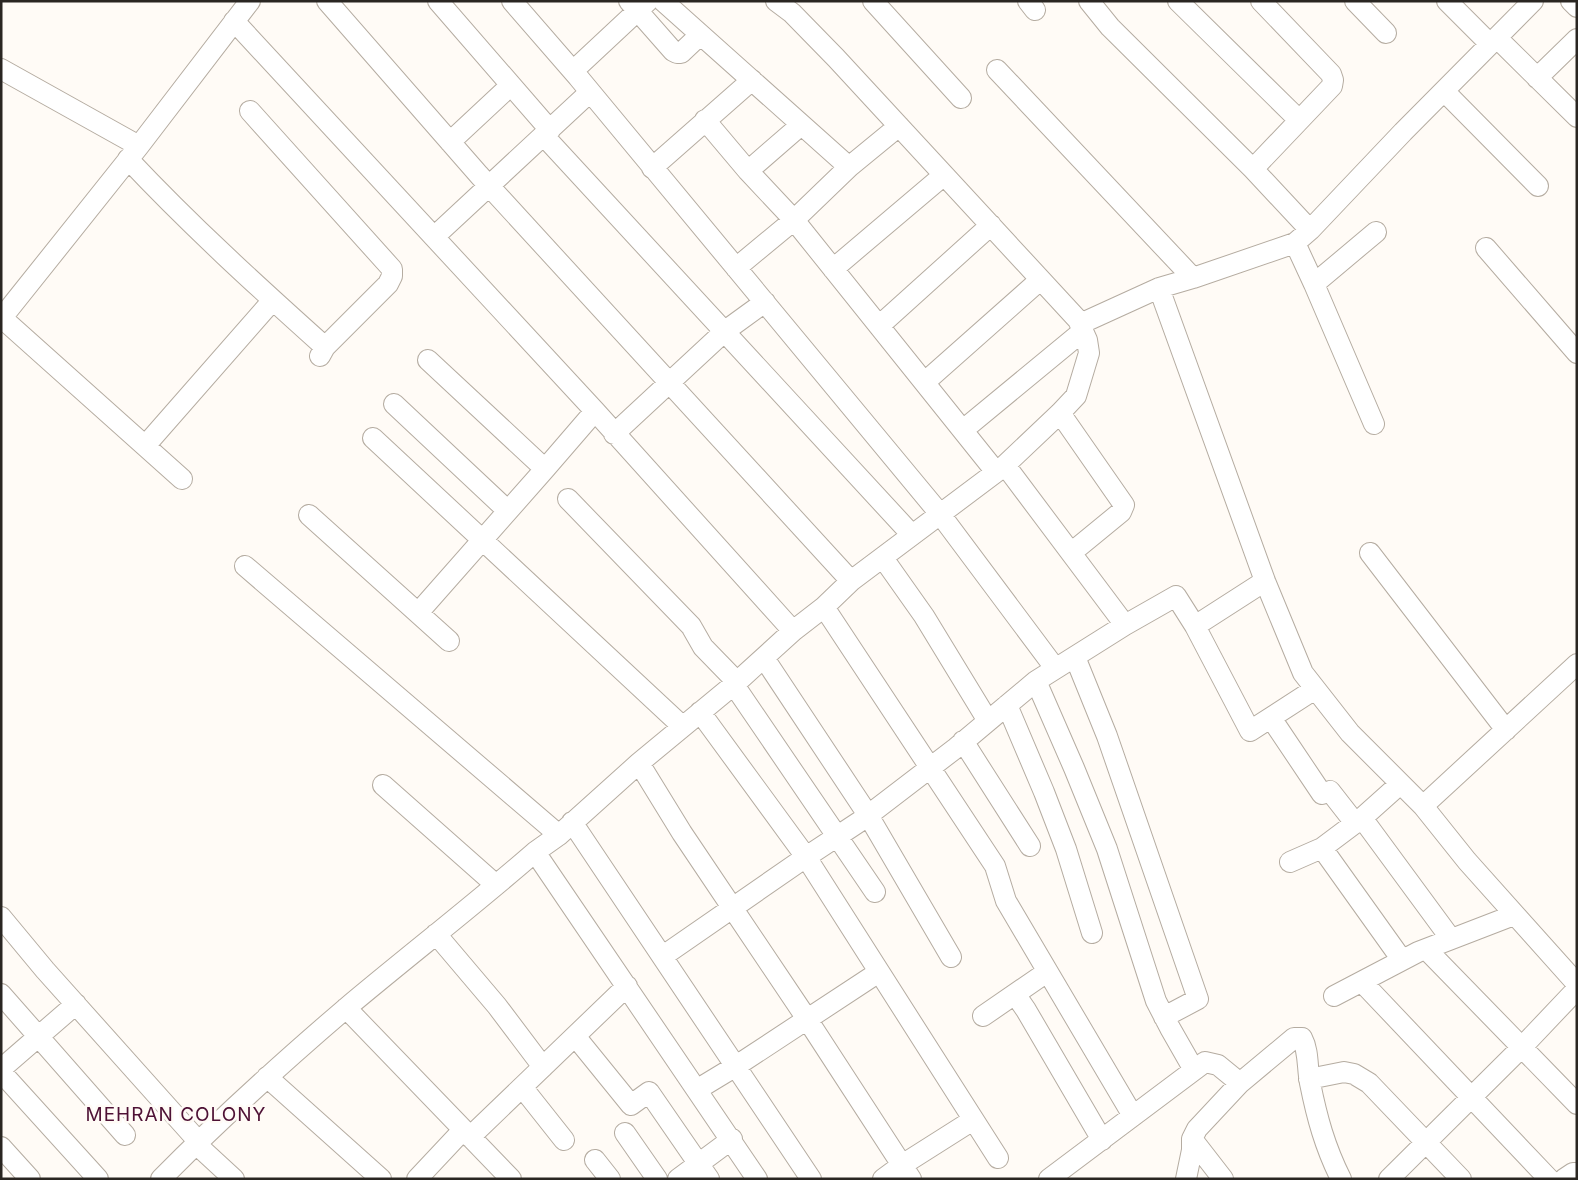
<svg xmlns="http://www.w3.org/2000/svg" width="1578" height="1180" font-family="Inter,sans-serif">
	<style>
		.lines { fill: none; stroke-linecap: round; stroke-linejoin: round }
		.minor-casing { stroke: #b5aca1; stroke-width: 22 }
		.minor { stroke: #fff; stroke-width: 20 }
		.labels { text-anchor: middle; stroke-width: 5; stroke-linejoin: round; paint-order: stroke }
		.neighbourhood-label { font-size: 19px; letter-spacing: 1px; fill: #4e1135; stroke: #fffbf6 }
	</style>
	<rect width="100%" height="100%" fill="#fffbf6"/>
	<g class="lines">
		<defs>
			<path id="minor" d="M327,1L479,175L851,581
				M438,1L550,130
				M512,1L578,77L940,514L1055,668
				M629,1L673,51L677,53H681L700,35
				M663,1L849,167
				M873,1L961,98
				M1028,1L1035,10
				M1089,1L1110,27L1253,169L1310,230
				M1178,1L1299,120
				M1355,1L1386,33
				M1447,1L1490,44
				M1571,1L1577,7
				M234,21L595,411L793,631
				M1497,38L1577,117
				M1,69L139,146
				M997,70L1193,278
				M573,71L648,1
				M1537,78L1577,39
				M1444,91L1538,186
				M250,111L392,269V276L388,284L325,347L320,356
				M705,120L748,171L794,220L996,472
				M544,136L912,535
				M450,142L510,86
				M128,159C190,225 257,286 325,347
				M652,168L752,80
				M1253,169L1332,86L1333,80L1331,74L1261,1
				M748,171L801,125
				M434,237L590,92
				M1295,243L1314,284L1374,424
				M1486,248L1577,353
				M736,268L794,220L849,167L899,126
				M833,269L944,175
				M1314,284L1376,232
				M1159,288L1265,581L1303,673L1350,733L1423,806L1467,861L1577,984
				M2,318L182,479
				M1,319L139,146L250,1
				M1080,324L1159,288L1193,278L1295,243L1310,230L1403,132L1533,1
				M879,326L991,225
				M428,360L545,469
				M925,382L1040,280
				M394,404L508,511
				M1060,413L1124,505L1121,512L1071,553
				M963,430L1083,331
				M614,434L725,331L765,302
				M373,438L682,726
				M145,446L273,300
				M1005,465L1125,625
				M568,499L691,626L703,647L737,682
				M309,515L449,641
				M1370,553L1506,730
				M883,558L924,616L988,721
				M245,566L559,835
				M824,607L995,866L1006,901L1133,1116
				M418,613L545,469L595,411
				M1195,626L1265,581
				M1075,657L1107,736L1198,999L1164,1017
				M764,658L868,815L951,957
				M1036,681L1074,768L1107,849L1156,1001L1170,1028L1194,1070
				M734,685L875,892
				M1007,705L1044,792L1066,849L1092,933
				M700,712L806,857L998,1158
				M1271,718L1322,794L1330,791L1355,823
				M963,741L1030,846
				M639,763L682,833L807,1019L911,1179
				M383,785L496,885
				M1423,806L1577,664
				M1362,818L1451,939
				M572,822L811,1179
				M1322,848L1402,960
				M535,852L757,1179
				M1290,862L1322,848L1362,818L1400,784
				M1,917L45,970L198,1141
				M436,934L497,1006L543,1067
				M1426,949L1577,1104
				M663,956L806,857L862,820L956,748L1036,681L1125,625L1176,596L1195,626L1250,731L1315,689
				M1362,982L1549,1179
				M1,994L125,1135
				M1015,994L1026,1010L1102,1140
				M1334,996L1418,952L1514,915
				M346,1008L511,1179
				M983,1016L1047,972
				M575,1036L631,1105L649,1092L709,1179
				M1,1069L76,1004
				M1,1072L98,1179
				M267,1077L381,1179
				M1309,1079L1344,1072L1354,1074L1369,1083L1461,1179
				M522,1087L564,1140
				M698,1089L736,1066L879,972
				M625,1133L657,1179
				M470,1137L627,986
				M1192,1139L1223,1179
				M196,1144L234,1179
				M1,1147L30,1179
				M595,1160L610,1179
				M161,1179C220,1119 282,1063 345,1009C408,956 473,906 535,852L559,835L639,763L737,682L793,631L824,607L851,581L1003,467L1060,413L1076,396L1089,353L1087,340L1078,320L836,58L792,13L776,1
				M417,1179L463,1130
				M678,1179L732,1139
				M883,1179L902,1165L973,1120
				M1049,1179L1205,1062L1218,1065L1240,1083
				M1186,1179L1192,1150V1139L1197,1129L1240,1083L1294,1038H1302C1309,1051 1307,1068 1310,1083C1317,1118 1325,1147 1341,1179
				M1389,1179L1522,1047L1577,989
				M1564,1179L1573,1173H1577"/>
		</defs>
		<!-- minor casing -->
		<use href="#minor" class="minor-casing"/>
		<!-- minor -->
		<use href="#minor" class="minor"/>
	</g>
	<g class="labels">
		<!-- neighbourhood labels -->
		<g class="neighbourhood-label">
			<text x="176" y="1121">MEHRAN COLONY</text>
		</g>
	</g>
	<!-- border -->
	<rect width="1578" height="1180" fill="none" stroke="#2a2622" stroke-width="5"/>
</svg>
